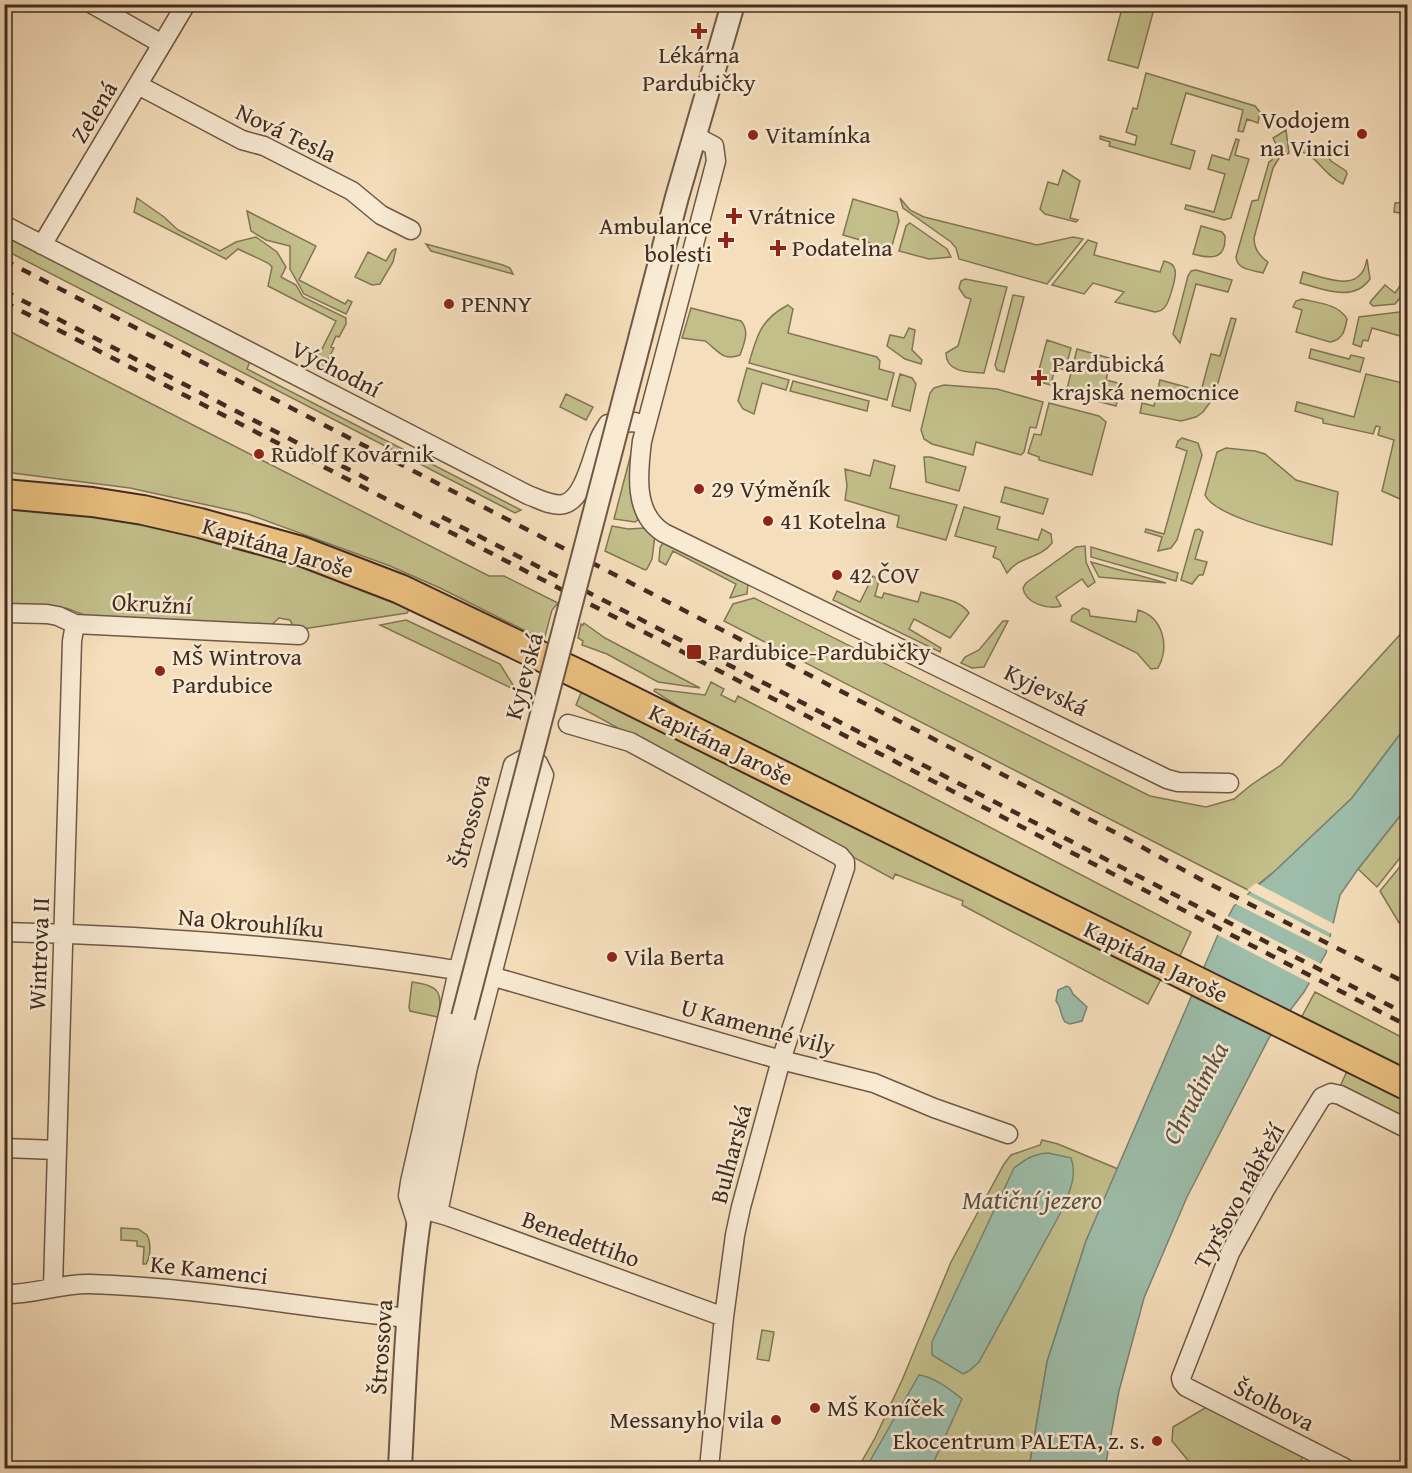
<svg xmlns="http://www.w3.org/2000/svg" width="1412" height="1473" font-family="'Gentium Book Plus',serif">
	<style>
		.green { fill: #c3bf8b; stroke: #827656; stroke-width: 1.5 }
		.water { fill: #9dbdaa; stroke: #798373; stroke-width: 1.5 }
		.pier { fill: #f5debb }
		.lines { fill: none; stroke-linecap: round; stroke-linejoin: round }
		.minor-casing { stroke: #6f5847; stroke-width: 21 }
		.tertiary-casing { stroke: #6f5847; stroke-width: 26 }
		.primary-casing { stroke: #422c20; stroke-width: 32 }
		.minor { stroke: #f8ead3; stroke-width: 18 }
		.tertiary { stroke: #f8ead3; stroke-width: 22 }
		.primary { stroke: #eabf7e; stroke-width: 28 }
		.rail { stroke: #422c20; stroke-width: 4.5; stroke-dasharray: 10 10; stroke-linecap: butt }
		.tertiary-bridge-casing { stroke: #6f5847; stroke-width: 26; stroke-linecap: butt }
		.tertiary-bridge { stroke: #f8ead3; stroke-width: 22 }
		.poi-dot { fill: #8f2418; stroke: #f8ead3; stroke-width: 2 }
		.labels { text-anchor: middle; stroke-width: 5; stroke-linejoin: round; paint-order: stroke }
		.poi-label { font-size: 24px; fill: #422c20; stroke: #f8ead3; text-anchor: start }
		.street-label { font-size: 24px; fill: #422c20; stroke: #f8ead3 }
		.water-label { font-size: 26px; font-style: italic; fill: #595042; stroke: #f8ead3 }
	</style>
	<rect width="100%" height="100%" fill="#f5debb"/>
	<filter id="stains"><feTurbulence type="fractalNoise" baseFrequency=".00333" numOctaves="4"/><feColorMatrix values="0 0 0 0 .2 0 0 0 0 .09 0 0 0 0 .02 0 0 0 .5 -.17"/></filter>
	<radialGradient id="worn" r=".72"><stop offset=".6" stop-color="#630" stop-opacity="0"/><stop offset="1" stop-color="#630" stop-opacity=".3"/></radialGradient>
	<!-- green -->
	<path class="green" d="M1123,5H1155L1138,68L1108,60Z
		M1146,73L1255,106L1260,112L1258,123L1247,119L1243,132L1238,131L1243,110L1186,93L1171,144L1195,151L1190,169L1109,146L1110,142L1100,139V136L1135,145L1137,136L1126,132L1133,108L1137,109Z
		M1286,130L1289,153L1279,158L1273,168L1254,238C1254,249 1259,256 1268,262L1263,273C1252,270 1237,270 1236,257L1252,201L1258,200L1269,162L1272,160L1276,144L1273,138Z
		M1236,139L1239,140L1235,155L1249,159L1231,218L1224,220L1185,209L1186,205L1214,212L1225,174L1208,169L1212,155L1229,160Z
		M1320,145L1331,161L1346,171L1347,174L1343,184C1324,176 1318,156 1300,151L1299,148Z
		M1063,170L1080,181L1070,218L1078,220L1076,222L1045,214L1040,209L1048,182L1058,185Z
		M137,198L164,217L178,230L220,251L236,242L256,237L277,252L286,267L281,277L296,285L303,297L346,318V324L339,337L336,336L331,347L334,348L323,368L320,370L315,368L320,358L318,357L336,321L268,286L272,267L268,263L238,249L226,259L134,212Z
		M900,198L910,210L924,217L1037,245L1073,237L1083,239L1047,284L959,259L956,248L951,242L903,208Z
		M853,199L897,212L899,221L891,249L843,235Z
		M1407,202V292L1404,293L1395,304L1373,306L1370,303L1371,301L1385,285L1395,293C1412,273 1407,239 1407,214L1394,212L1395,203Z
		M247,211L316,246L299,280L345,304L348,300L352,302L346,314L304,294L290,269V246L266,240L251,231Z
		M910,223L947,249L951,257L929,259L899,251L906,226Z
		M1201,226L1222,232L1225,236C1226,260 1211,259 1193,254Z
		M4,233L251,359L247,369L521,510L515,513L5,250Z
		M1088,240L1097,243L1094,255L1160,272L1164,261C1169,262 1174,264 1175,270C1177,275 1169,304 1164,308C1160,312 1160,311 1155,312L1115,302L1124,292L1093,283L1084,294L1052,285Z
		M426,244L503,265L510,268L513,274L431,251Z
		M395,249H396L393,262L380,284L372,285L355,277L368,252L386,261L392,251Z
		M1367,259L1370,279C1353,303 1323,289 1300,283L1303,272C1326,278 1361,295 1367,259Z
		M1196,270L1232,280L1228,292L1196,284L1180,343L1173,334L1188,276L1191,271Z
		M965,279L1007,287L984,373C969,372 946,373 946,353L958,346L971,299L965,297L959,288L961,281Z
		M1013,295L1024,297L1004,372L997,370L995,365Z
		M1302,299C1318,303 1339,304 1347,319C1345,330 1343,340 1330,342L1296,332L1302,310L1293,307L1296,301Z
		M788,305L793,309L788,333L877,357L880,361L879,369L894,373L887,400L749,363C757,335 761,319 788,305Z
		M691,308L741,321C750,331 744,344 740,355C722,362 717,349 705,341L682,338Z
		M1407,311V338L1372,328L1368,341L1363,340L1361,347L1353,344L1359,317Z
		M1231,318L1236,319L1214,397L1203,412L1196,417L1181,421L1140,413L1142,403L1154,406L1160,380L1201,391L1211,354L1220,356Z
		M909,328L915,330L912,350L922,360L921,364L905,359L887,346L890,335L904,338Z
		M5,329L489,576H504L558,603L552,610L544,640L440,588L390,566L248,514L130,488L5,472Z
		M1047,340L1071,348L1065,370L1055,367L1051,385L1036,381Z
		M1077,349L1120,361L1119,366L1110,364L1106,380L1122,384L1116,406L1066,393Z
		M1311,349L1349,359L1351,355L1364,358L1360,372L1309,358Z
		M747,368L789,380L786,390L762,383L754,414L743,409L738,401Z
		M900,374L912,378L916,384L910,411L892,406Z
		M1366,374L1407,384V502L1382,491L1394,440L1378,435L1380,427L1376,426L1373,434L1323,423V419L1295,411L1297,402L1354,417Z
		M793,381L869,401L867,411L790,391Z
		M944,385L997,389L1043,402L1036,428L1030,427L1024,452L1021,455L976,442L973,455L932,444L924,439L921,430L930,393L934,388Z
		M566,394L593,407L586,420L560,407Z
		M1049,403L1099,416L1106,422L1092,475L1039,460V457L1028,453L1034,434L1041,435Z
		M1182,438L1198,443L1202,455L1177,540L1171,548L1158,551L1162,537L1145,532L1146,529L1164,534L1187,451L1176,447L1178,441Z
		M633,446L632,502L638,520L635,522L614,519Z
		M1226,448L1255,451L1265,454L1296,480L1338,492L1332,545C1305,537 1216,519 1205,495L1217,452Z
		M924,457H930L966,467L959,491L926,482Z
		M874,460L895,466L890,488L957,505L946,540L897,527L899,516L845,500L847,486L845,469L870,476Z
		M1005,487L1048,499L1043,514L1001,502Z
		M5,507L100,516L178,531L292,562L385,597L409,610L407,613L303,629L293,626L290,620L279,618L267,629L95,619L66,608L5,607Z
		M964,507L1000,517L997,529L1038,540L1042,529L1051,534L1052,543C1039,560 1020,555 1007,573L1000,560L993,557L996,547L955,536Z
		M612,526L628,529L645,528L655,535L652,559L647,569L645,570L605,551Z
		M1199,529L1203,532L1195,559L1207,562L1203,575H1199L1192,584L1181,580L1195,530Z
		M664,541L748,583L747,594L730,598L736,584L673,551L666,565L659,561L660,548Z
		M1085,546L1086,562L1095,582L1088,587L1082,579L1056,597L1061,606C1048,610 1025,603 1023,588L1026,583L1076,547Z
		M1091,547L1178,573L1176,581L1091,557Z
		M1091,562L1166,583L1099,577Z
		M873,576L879,580L875,596L882,598L884,593L918,602L921,592C936,597 960,599 969,613L950,638L914,619L909,629L941,648L940,652L833,600L837,591L860,602Z
		M754,598L1150,796L1206,807L1234,799L1251,785L1281,765L1407,627V725L1352,798L1276,870L1250,891L724,621L733,604Z
		M1083,608L1089,610L1090,616L1136,622L1138,610C1163,617 1170,646 1158,668L1151,669L1137,653L1071,621L1072,616Z
		M406,620L500,664L513,685V687L511,688L380,625Z
		M1003,621H1008L984,667L972,668L961,663L965,657L979,650Z
		M584,623L605,638L700,688L658,682L607,654L582,645L583,641L578,638L581,624L583,625Z
		M711,682L724,689L721,695L735,702L738,696L1191,932L1179,958L714,729L654,691L655,689L705,695Z
		M583,688L1161,979L1148,1004L962,905L963,901L895,874L893,879L576,705Z
		M1407,807V849L1377,887L1358,869Z
		M1407,858V912L1399,923L1380,891Z
		M412,982C437,985 444,991 438,1017L410,1011L409,1007Z
		M1315,992L1407,1040V1076L1301,1018Z
		M1348,1069L1407,1099V1125L1338,1091Z
		M1042,1140L1058,1144L1118,1169L1086,1241L1047,1362L1029,1468H858L875,1438L903,1378L951,1262L1004,1164L1011,1155L1040,1145Z
		M121,1228L138,1229L147,1235C151,1243 151,1256 146,1264H143L144,1247L137,1246V1241L121,1240Z
		M762,1330L774,1332L769,1361L757,1359Z
		M1210,1405L1303,1452L1300,1468H1190L1191,1464L1172,1441L1173,1427Z"/>
	<!-- water -->
	<path class="water" d="M1407,725V807L1358,869L1340,895L1326,953L1304,992L1269,1038L1187,1197L1144,1298L1119,1391L1105,1468H1029L1047,1362L1086,1241L1217,937L1234,906L1276,870L1352,798Z
		M1067,986L1070,988L1073,994L1087,1007L1082,1021L1070,1024L1065,1022C1060,1015 1062,1008 1056,1001L1058,990Z
		M1048,1153L1071,1158C1078,1177 1068,1195 1061,1212L979,1362L969,1371L963,1374L932,1355V1342L1014,1168C1026,1159 1033,1154 1048,1153Z
		M919,1375C934,1377 950,1389 962,1399L931,1468H866Z"/>
	<!-- pier -->
	<path class="pier" d="M1256,883L1336,925L1334,935L1247,890Z
		M1244,893L1333,939L1329,951L1234,903Z
		M1226,915L1323,965L1312,984L1216,934Z"/>
	<g class="lines">
		<defs>
			<path id="minor" d="M92,4L162,44
				M138,85L242,140L264,146L352,191L381,215L411,230
				M695,136L714,146L716,161L642,441C638,473 633,514 664,533L1167,779L1178,782L1229,783
				M4,225L528,495C539,499 553,507 564,504C584,499 592,457 599,440C601,434 605,429 608,424L634,422L645,425
				M42,245L186,4
				M4,613L47,614L58,616L75,624L299,635
				M568,724L630,742L840,856L845,862V868L781,1060L741,1207L735,1235L724,1317L709,1468
				M4,932C167,936 331,948 491,976L781,1060L874,1083L934,1108L1008,1134
				M4,1148L57,1150
				M426,1210L447,1216L724,1317
				M418,1227L408,1196L410,1182L458,971L513,765L524,759L538,763L544,775L468,1067L438,1213
				M53,1286L72,641L75,624
				M4,1294C34,1295 61,1283 90,1284C197,1287 303,1308 409,1318
				M1345,1468L1186,1387L1182,1382L1181,1378L1230,1253L1266,1188L1322,1097L1331,1093L1340,1095L1408,1129"/>
			<path id="tertiary" d="M641,335L677,197L733,4
				M400,1468C404,1388 407,1307 418,1227C429,1157 445,1087 463,1017"/>
			<path id="primary" d="M4,494L92,502L143,510L200,523L301,551L400,589L582,676L1408,1086"/>
		</defs>
		<!-- minor casing -->
		<use href="#minor" class="minor-casing"/>
		<!-- tertiary casing -->
		<use href="#tertiary" class="tertiary-casing"/>
		<!-- primary casing -->
		<use href="#primary" class="primary-casing"/>
		<!-- minor -->
		<use href="#minor" class="minor"/>
		<!-- tertiary -->
		<use href="#tertiary" class="tertiary"/>
		<!-- primary -->
		<use href="#primary" class="primary"/>
		<!-- rail -->
		<path class="rail" d="M4,260L1120,835L1200,879L1408,984
			M4,291L375,483
			M4,302L1408,1026
			M442,517L1408,1015"/>
		<defs>
			<path id="tertiary-bridge" d="M463,1017L641,335"/>
		</defs>
		<!-- tertiary-bridge casing -->
		<use href="#tertiary-bridge" class="tertiary-bridge-casing"/>
		<!-- tertiary-bridge -->
		<use href="#tertiary-bridge" class="tertiary-bridge"/>
	</g>
	<!-- markers -->
	<g class="poi-dot">
		<path d="M696 22h6v6h6v6h-6v6h-6v-6h-6v-6h6z"/>
		<circle cx="1362" cy="134" r="6"/>
		<circle cx="753" cy="135" r="6"/>
		<path d="M731 207h6v6h6v6h-6v6h-6v-6h-6v-6h6z"/>
		<path d="M723 231h6v6h6v6h-6v6h-6v-6h-6v-6h6z"/>
		<path d="M775 239h6v6h6v6h-6v6h-6v-6h-6v-6h6z"/>
		<circle cx="449" cy="304" r="6"/>
		<path d="M1036 369h6v6h6v6h-6v6h-6v-6h-6v-6h6z"/>
		<circle cx="259" cy="454" r="6"/>
		<circle cx="699" cy="489" r="6"/>
		<circle cx="768" cy="521" r="6"/>
		<circle cx="837" cy="575" r="6"/>
		<rect x="686" y="644" width="16" height="16" rx="3"/>
		<circle cx="160" cy="671" r="6"/>
		<circle cx="612" cy="957" r="6"/>
		<circle cx="815" cy="1408" r="6"/>
		<circle cx="776" cy="1420" r="6"/>
		<circle cx="1157" cy="1441" r="6"/>
	</g>
	<g class="labels">
		<!-- poi labels -->
		<g class="poi-label">
			<text x="699" y="63" text-anchor="middle">Lékárna<tspan x="699" dy="28">Pardubičky</tspan></text>
			<text x="1350" y="128" text-anchor="end">Vodojem<tspan x="1350" dy="28">na Vinici</tspan></text>
			<text x="765" y="143">Vitamínka</text>
			<text x="748" y="224">Vrátnice</text>
			<text x="712" y="234" text-anchor="end">Ambulance<tspan x="712" dy="28">bolesti</tspan></text>
			<text x="792" y="256">Podatelna</text>
			<text x="461" y="312">PENNY</text>
			<text x="1052" y="372">Pardubická<tspan x="1052" dy="28">krajská nemocnice</tspan></text>
			<text x="271" y="462">Rudolf Kovárnik</text>
			<text x="711" y="497">29 Výměník</text>
			<text x="780" y="529">41 Kotelna</text>
			<text x="849" y="583">42 ČOV</text>
			<text x="708" y="660">Pardubice-Pardubičky</text>
			<text x="172" y="665">MŠ Wintrova<tspan x="172" dy="28">Pardubice</tspan></text>
			<text x="624" y="965">Vila Berta</text>
			<text x="827" y="1416">MŠ Koníček</text>
			<text x="764" y="1428" text-anchor="end">Messanyho vila</text>
			<text x="1145" y="1449" text-anchor="end">Ekocentrum PALETA, z. s.</text>
		</g>
		<!-- street labels -->
		<g class="street-label">
			<text transform="translate(94 112) rotate(-59)" y="8">Zelená</text>
			<text transform="translate(286 133) rotate(25)" y="8">Nová Tesla</text>
			<text transform="translate(336 369) rotate(27)" y="8">Východní</text>
			<text transform="translate(278 548) rotate(17)" y="8">Kapitána Jaroše</text>
			<text transform="translate(152 604) rotate(3)" y="8">Okružní</text>
			<text transform="translate(524 676) rotate(-75)" y="8">Kyjevská</text>
			<text transform="translate(1046 690) rotate(26)" y="8">Kyjevská</text>
			<text transform="translate(721 745) rotate(26)" y="8">Kapitána Jaroše</text>
			<text transform="translate(470 821) rotate(-75)" y="8">Štrossova</text>
			<text transform="translate(251 923) rotate(5)" y="8">Na Okrouhlíku</text>
			<text transform="translate(39 954) rotate(-88)" y="8">Wintrova II</text>
			<text transform="translate(1156 962) rotate(26)" y="8">Kapitána Jaroše</text>
			<text transform="translate(758 1027) rotate(15)" y="8">U Kamenné vily</text>
			<text transform="translate(731 1154) rotate(-75)" y="8">Bulharská</text>
			<text transform="translate(1239 1196) rotate(-61)" y="8">Tyršovo nábřeží</text>
			<text transform="translate(581 1239) rotate(20)" y="8">Benedettiho</text>
			<text transform="translate(209 1270) rotate(6)" y="8">Ke Kamenci</text>
			<text transform="translate(381 1347) rotate(-86)" y="8">Štrossova</text>
			<text transform="translate(1274 1405) rotate(27)" y="8">Štolbova</text>
		</g>
		<!-- water labels -->
		<g class="water-label">
			<text transform="translate(1195 1093) rotate(-62)" y="9">Chrudimka</text>
			<text x="1032" y="1209">Matiční jezero</text>
		</g>
	</g>
	<!-- margin -->
	<rect width="1412" height="1473" fill="none" stroke="#f5debb" stroke-width="24"/>
	<rect x="6" y="6" width="1400" height="1461" fill="none" stroke="#422c20" stroke-width="3"/>
	<rect x="12" y="12" width="1388" height="1449" fill="none" stroke="#422c20" stroke-width="1.5"/>
	<rect width="100%" height="100%" filter="url(#stains)"/>
	<rect width="100%" height="100%" fill="url(#worn)"/>
</svg>
